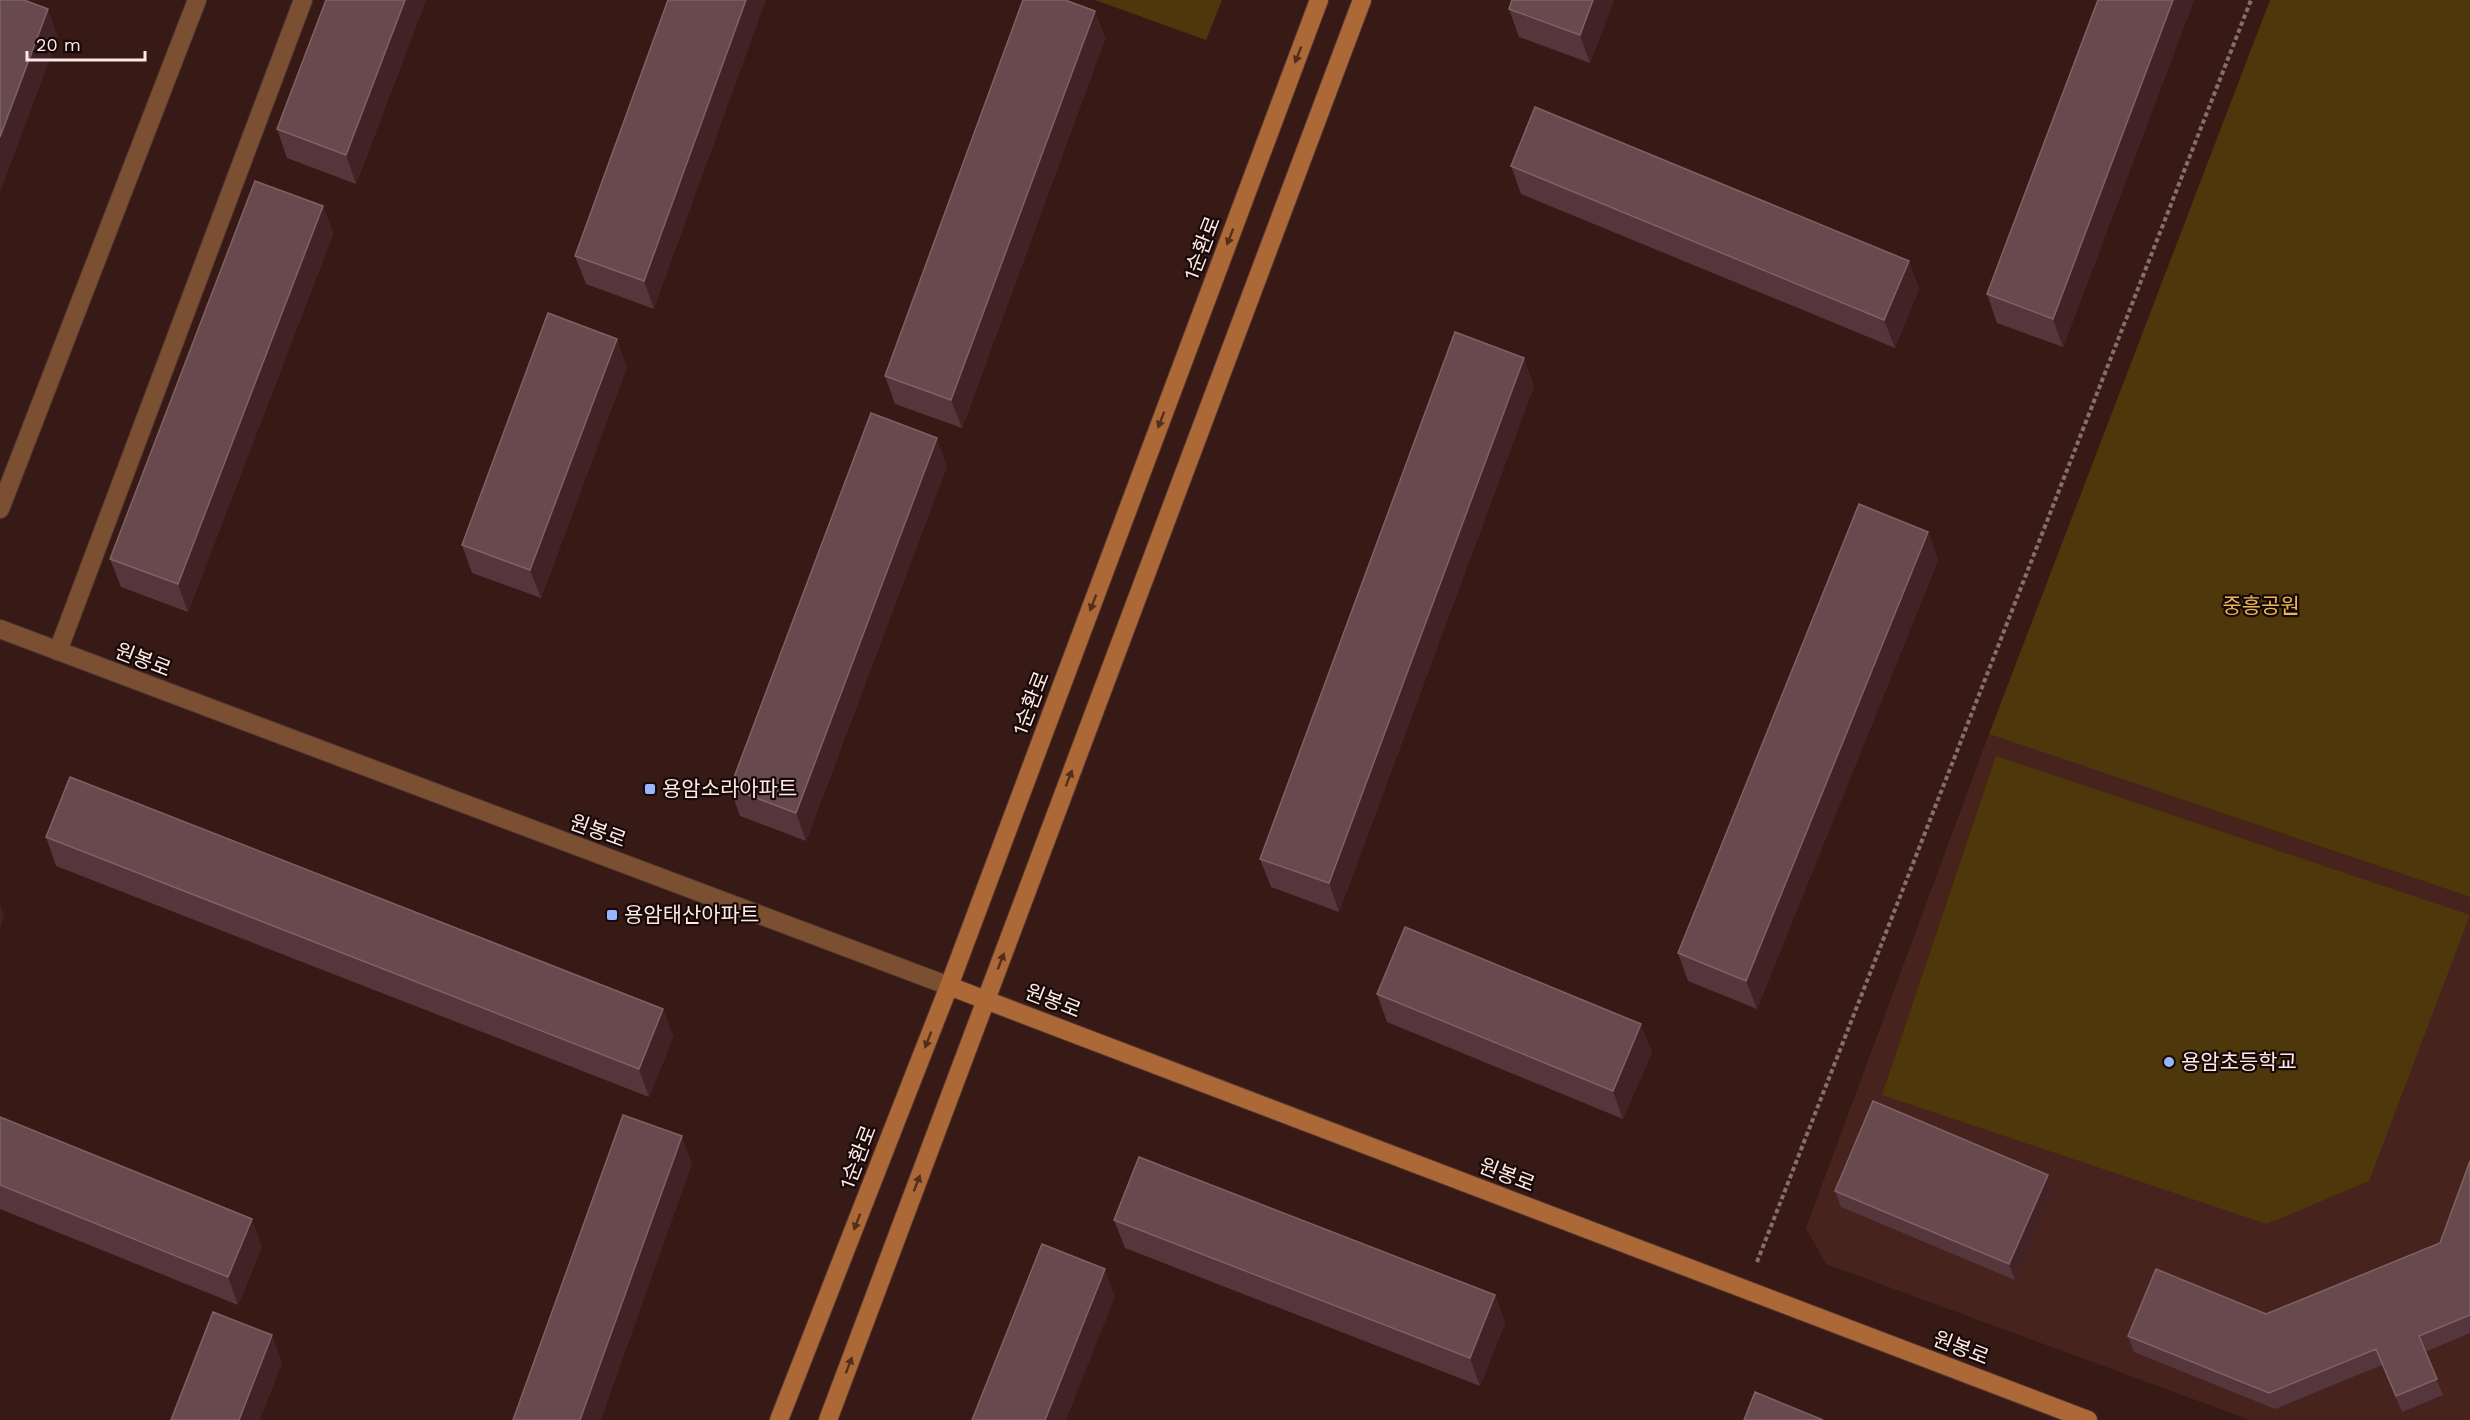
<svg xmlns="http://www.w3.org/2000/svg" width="2470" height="1420" font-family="'Work Sans','Noto Sans KR',sans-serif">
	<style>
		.built { fill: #47231d }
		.green { fill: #4e370a }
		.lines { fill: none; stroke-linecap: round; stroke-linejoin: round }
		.lane-casing { stroke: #533732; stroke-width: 20 }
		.street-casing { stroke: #533732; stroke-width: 20 }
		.secondary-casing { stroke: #533732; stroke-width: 20 }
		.path { stroke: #886e69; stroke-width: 4; stroke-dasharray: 4.5 3; stroke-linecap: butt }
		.lane { stroke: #7b5032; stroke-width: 18 }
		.street { stroke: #7b5032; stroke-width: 18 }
		.secondary { stroke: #ac6836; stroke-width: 18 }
		.wall { fill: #55363c }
		.shaded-wall { fill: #412225 }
		.building { fill: #67494e; stroke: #7f6265; stroke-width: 1.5 }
		.oneway { fill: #522f1a }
		.poi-dot { fill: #99b5fd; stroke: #160907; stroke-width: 2 }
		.labels { text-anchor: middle; stroke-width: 4.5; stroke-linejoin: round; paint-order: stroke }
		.street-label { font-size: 21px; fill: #fee9e4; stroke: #160907 }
		.park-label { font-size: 21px; fill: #eeb756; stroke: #160907 }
		.poi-label { font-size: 21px; fill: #fee9e4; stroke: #160907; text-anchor: start }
	</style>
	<rect width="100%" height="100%" fill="#371a15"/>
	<!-- built -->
	<path class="built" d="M1989,734L2470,897V1420H2250L1826,1264L1806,1228Z"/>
	<!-- green -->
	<path class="green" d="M1095,0H1222L1206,40Z
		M2270,0H2470V897L1989,734Z
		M1996,756L2470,915L2369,1181L2267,1224L1882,1095Z"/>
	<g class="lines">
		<defs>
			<path id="lane" d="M58,651L303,0"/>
			<path id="street" d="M0,509L197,0
				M0,629L949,986"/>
			<path id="secondary" d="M949,986L2088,1420
				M779,1420L949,986L1319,0
				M828,1420L1362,0"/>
		</defs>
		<!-- lane casing -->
		<use href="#lane" class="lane-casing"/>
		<!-- street casing -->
		<use href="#street" class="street-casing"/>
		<!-- secondary casing -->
		<use href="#secondary" class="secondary-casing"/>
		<!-- path -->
		<path class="path" d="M1757,1262L2251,0"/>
		<!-- lane -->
		<use href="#lane" class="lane"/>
		<!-- street -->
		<use href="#street" class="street"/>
		<!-- secondary -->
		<use href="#secondary" class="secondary"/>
	</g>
	<!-- wall -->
	<path class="wall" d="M326,0H426L356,184L287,158L277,129Z
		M668,0L654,309L586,284L575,256Z
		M1614,0L1590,63L1519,37L1509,9Z
		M2098,0H2194L2063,347L1997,323L1987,294Z
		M1095,11L1105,39L962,428L895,404L885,376Z
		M1511,166L1909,261L1919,289L1895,348L1521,194Z
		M323,206L333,234L188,612L121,587L110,559Z
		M627,367L541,598L472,573L462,545Z
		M1534,386L1339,912L1271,887L1260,859Z
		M947,466L806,841L740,816L730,788Z
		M1928,532L1938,560L1757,1009L1688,981L1678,953Z
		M46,837L663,1009L673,1037L649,1097L56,866Z
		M1377,994L1652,1052L1623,1119L1387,1022Z
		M0,1117L262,1247L238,1305L0,1209Z
		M2470,1161V1333L2425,1352L2443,1395L2402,1412L2382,1365L2275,1409L2134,1352L2128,1336L2266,1314L2440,1243Z
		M1835,1191H2053L2015,1280L1841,1207Z
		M1114,1220L1495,1295L1505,1323L1480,1386L1125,1248Z"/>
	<!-- shaded-wall -->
	<path class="shaded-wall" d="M405,0H426L356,184L346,155Z
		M746,0H766L654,309L644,281Z
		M1593,0H1614L1590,63L1580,35Z
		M2173,0H2194L2063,347L2053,319Z
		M48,9L58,37L0,193V137Z
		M1095,11L1105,39L962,428L951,400Z
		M323,206L333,234L188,612L178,584Z
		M1909,261L1919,289L1895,348L1884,320Z
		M617,339L627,367L541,598L530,570Z
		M1524,358L1534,386L1339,912L1329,883Z
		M937,438L947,466L806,841L796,813Z
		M1928,532L1938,560L1757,1009L1746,981Z
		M0,904L4,917L0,928Z
		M663,1009L673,1037L649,1097L639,1069Z
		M1641,1024L1652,1052L1623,1119L1613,1091Z
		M682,1136L692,1164L601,1420H580Z
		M2048,1175L2053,1191L2015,1280L2009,1264Z
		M252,1219L262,1247L238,1305L228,1277Z
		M1105,1269L1115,1297L1066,1420H1045Z
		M1495,1295L1505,1323L1480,1386L1470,1358Z
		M272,1335L282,1363L260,1420H239Z"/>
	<!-- building -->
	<path class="building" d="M0,0H24L48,9L0,137Z
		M326,0H405L346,155L277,129Z
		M668,0H746L644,281L575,256Z
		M1023,0H1065L1095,11L951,400L885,376Z
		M1512,0H1593L1580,35L1509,9Z
		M2098,0H2173L2053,319L1987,294Z
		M1535,107L1909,261L1884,320L1511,166Z
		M255,181L323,206L178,584L110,559Z
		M548,313L617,339L530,570L462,545Z
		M1455,332L1524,358L1329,883L1260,859Z
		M871,413L937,438L796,813L730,788Z
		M1859,504L1928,532L1746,981L1678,953Z
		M70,777L663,1009L639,1069L46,837Z
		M1405,927L1641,1024L1613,1091L1377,994Z
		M1873,1101L2048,1175L2009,1264L1835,1191Z
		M623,1115L682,1136L580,1420H513Z
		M0,1117L252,1219L228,1277L0,1185Z
		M1139,1157L1495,1295L1470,1358L1114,1220Z
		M2470,1161V1315L2419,1336L2437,1379L2396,1396L2376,1349L2269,1393L2128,1336L2156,1269L2266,1314L2440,1243Z
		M1042,1244L1105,1269L1045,1420H972Z
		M213,1312L272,1335L239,1420H171Z
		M1755,1392L1823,1420H1744Z"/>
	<!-- one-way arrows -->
	<defs><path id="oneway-solid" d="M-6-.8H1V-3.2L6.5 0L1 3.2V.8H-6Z" transform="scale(1.5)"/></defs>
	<g class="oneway">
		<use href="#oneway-solid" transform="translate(1298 55) rotate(111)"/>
		<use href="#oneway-solid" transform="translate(1230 237) rotate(111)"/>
		<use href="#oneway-solid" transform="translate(1161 420) rotate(111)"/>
		<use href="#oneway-solid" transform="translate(1093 603) rotate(111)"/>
		<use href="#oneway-solid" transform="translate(1069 778) rotate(-69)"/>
		<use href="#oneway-solid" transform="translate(1001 961) rotate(-69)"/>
		<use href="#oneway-solid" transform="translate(928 1040) rotate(111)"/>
		<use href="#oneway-solid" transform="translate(917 1183) rotate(-69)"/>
		<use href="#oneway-solid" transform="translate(857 1222) rotate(111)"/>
		<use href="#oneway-solid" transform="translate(849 1365) rotate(-69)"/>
	</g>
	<!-- markers -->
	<g class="poi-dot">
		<rect x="644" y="783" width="12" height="12" rx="3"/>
		<rect x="606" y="909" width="12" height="12" rx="3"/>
		<circle cx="2169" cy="1062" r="6"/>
	</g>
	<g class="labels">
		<!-- street labels -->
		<g class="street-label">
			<text transform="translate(1202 248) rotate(-69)" y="7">1순환로</text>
			<text transform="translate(143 660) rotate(21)" y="7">원봉로</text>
			<text transform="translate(1031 703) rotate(-69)" y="7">1순환로</text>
			<text transform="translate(598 831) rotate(20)" y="7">원봉로</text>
			<text transform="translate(1053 1001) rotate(21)" y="7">원봉로</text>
			<text transform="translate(858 1157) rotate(-69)" y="7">1순환로</text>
			<text transform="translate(1507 1175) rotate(21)" y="7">원봉로</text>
			<text transform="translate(1961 1348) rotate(21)" y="7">원봉로</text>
		</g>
		<!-- park labels -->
		<g class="park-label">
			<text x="2261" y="613">중흥공원</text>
		</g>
		<!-- poi labels -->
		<g class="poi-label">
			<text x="662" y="796">용암소라아파트</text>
			<text x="624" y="922">용암태산아파트</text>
			<text x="2181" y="1069">용암초등학교</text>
		</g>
	</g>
	<!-- scale -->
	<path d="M27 51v9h118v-9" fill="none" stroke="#fee9e4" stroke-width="3"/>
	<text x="36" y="51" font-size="18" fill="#fee9e4" stroke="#160907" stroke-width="4.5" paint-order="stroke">20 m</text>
</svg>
